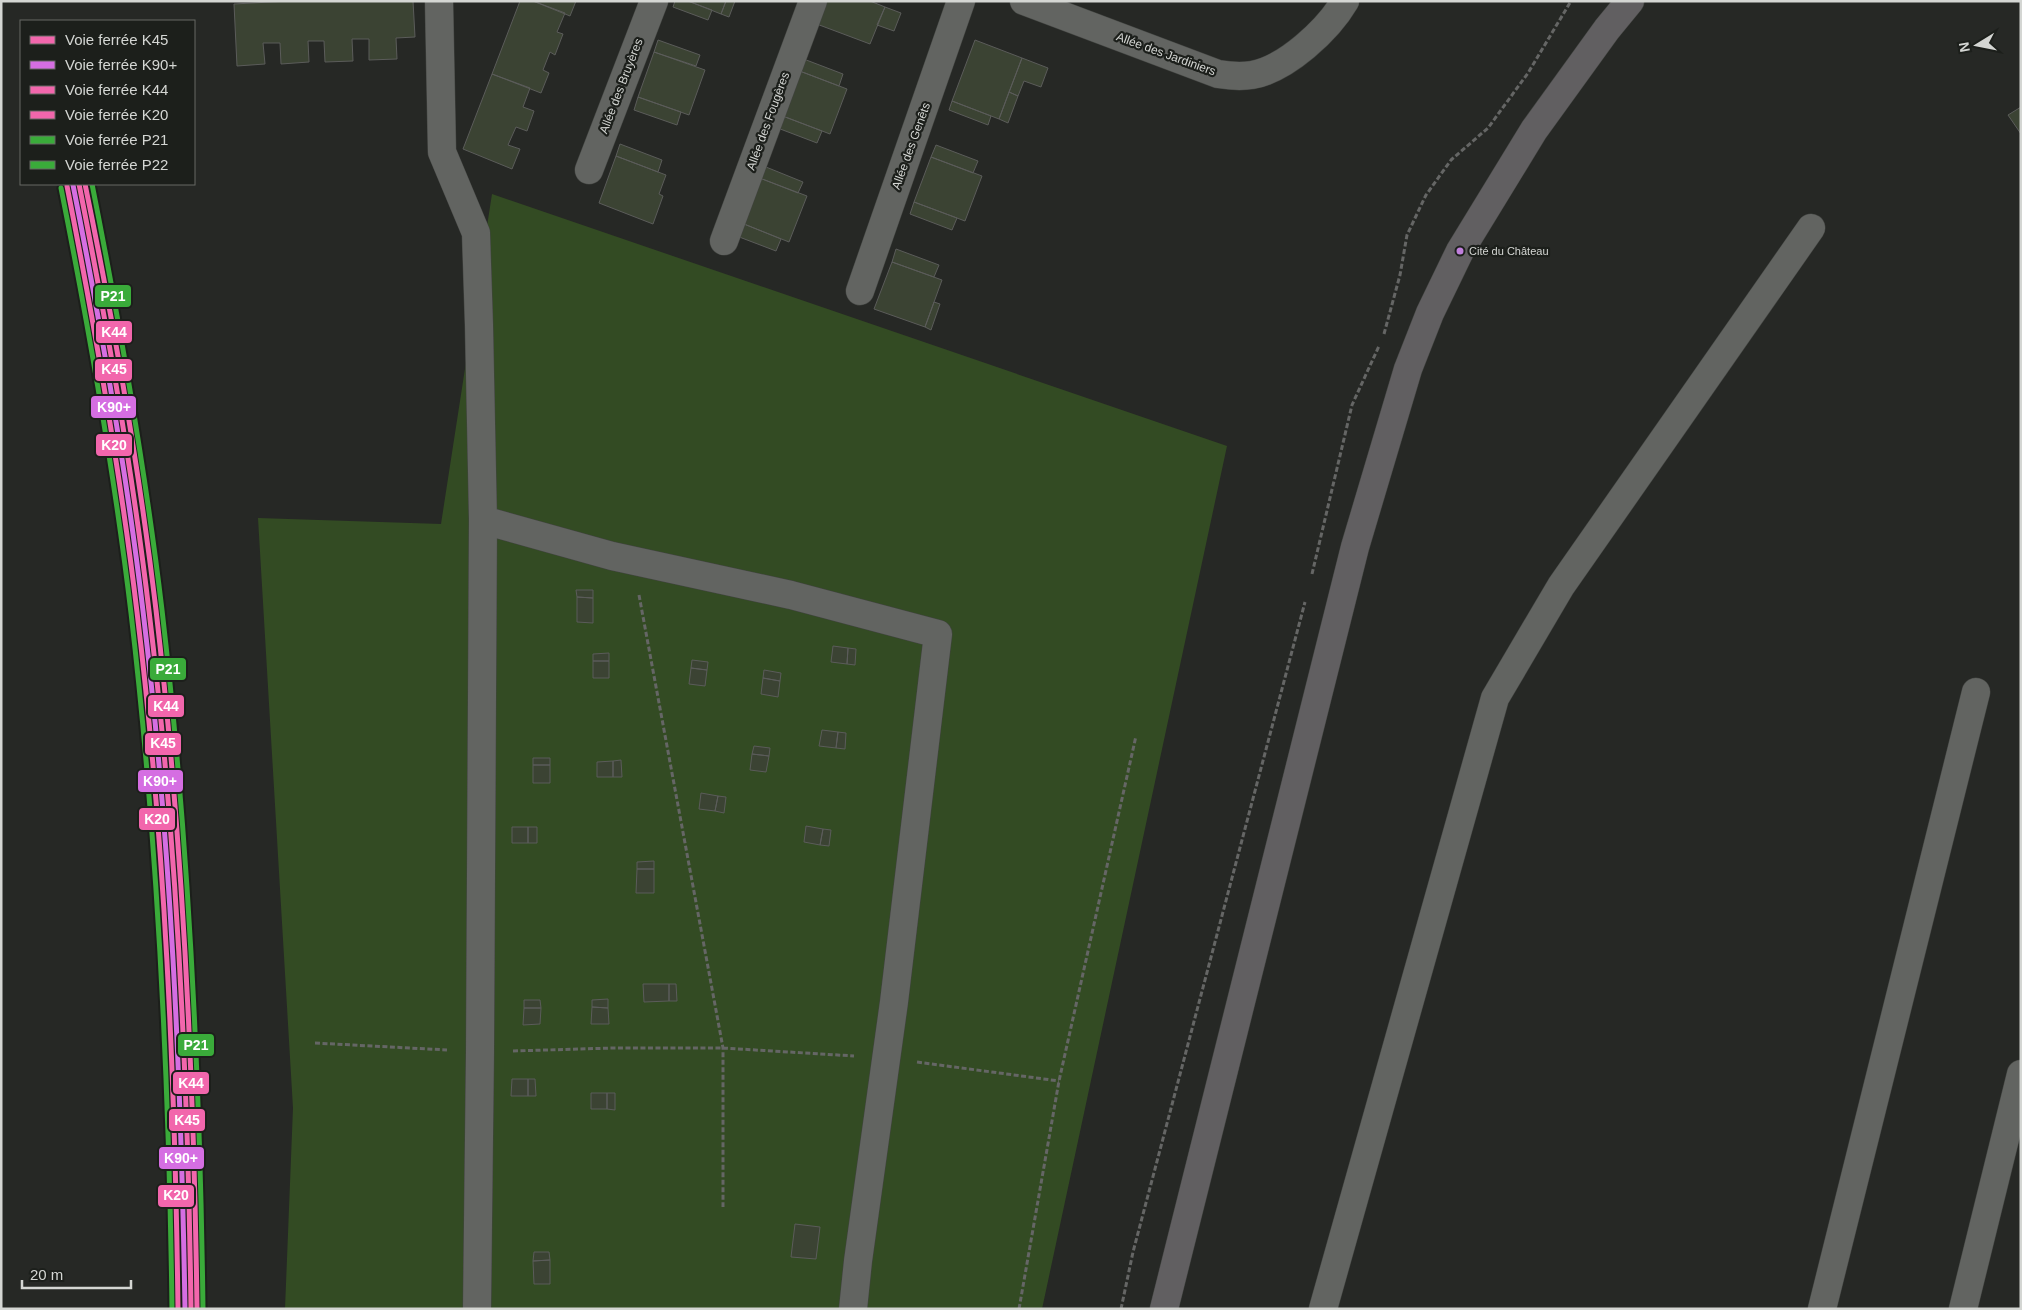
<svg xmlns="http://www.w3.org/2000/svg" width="2022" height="1310" font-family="Helvetica,sans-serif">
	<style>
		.green { fill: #334b23 }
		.building { fill: #3b4333; stroke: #5b5c5a }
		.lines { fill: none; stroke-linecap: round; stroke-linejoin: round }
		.minor-casing { stroke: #424441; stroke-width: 29 }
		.major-casing { stroke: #424441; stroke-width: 29 }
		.path { stroke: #656665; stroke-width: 3; stroke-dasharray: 5 2.5; stroke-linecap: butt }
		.minor { stroke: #626461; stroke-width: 28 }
		.major { stroke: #615f61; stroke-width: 28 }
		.rail-1-casing { stroke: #1c1f1b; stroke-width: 9 }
		.rail-2-casing { stroke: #1c1f1b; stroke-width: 9 }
		.rail-3-casing { stroke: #1c1f1b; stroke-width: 9 }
		.rail-4-casing { stroke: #1c1f1b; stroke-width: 9 }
		.rail-5-casing { stroke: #1c1f1b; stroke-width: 9 }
		.rail-6-casing { stroke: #1c1f1b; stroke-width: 9 }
		.rail-1 { stroke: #f266ac; stroke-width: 5 }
		.rail-2 { stroke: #d56ee2; stroke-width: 5 }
		.rail-3 { stroke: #f266ac; stroke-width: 5 }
		.rail-4 { stroke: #f266ac; stroke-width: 5 }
		.rail-5 { stroke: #3aab3a; stroke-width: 5 }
		.rail-6 { stroke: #3aab3a; stroke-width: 5 }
		.bus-dot { fill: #c07fdc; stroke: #1c1f1b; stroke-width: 2 }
		.labels { text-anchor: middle; stroke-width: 4.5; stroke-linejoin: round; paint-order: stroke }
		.bus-label { font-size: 11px; fill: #d4d6d3; stroke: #1c1f1b; text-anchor: start }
		.street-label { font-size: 12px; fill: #d4d6d3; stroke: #1c1f1b }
		.line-badge { stroke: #1c1f1b; stroke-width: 2 }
		.badge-label { font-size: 14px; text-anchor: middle; font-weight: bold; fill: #fff }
	</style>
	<rect width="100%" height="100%" fill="#262825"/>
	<!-- green -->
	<path class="green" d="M492,194L1227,446L1042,1309H285L293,1108L258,518L441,524Z"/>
	<!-- building -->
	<path class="building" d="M289,1H413L415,37L396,38L397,59L369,60V39H352L353,61L325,62L324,41H308L309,62L281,64L280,43H263L265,64L237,66L234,4Z
		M520,1H533L565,13L557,32L563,34L555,55L550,52L543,70L549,73L541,93L492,74Z
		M533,1H576L570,16Z
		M675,1H688L712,10L708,20L673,7Z
		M688,1H726L721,14Z
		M726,1H735L729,17L721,14Z
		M822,1H870L885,7L870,44L814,23Z
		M885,7L901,13L894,31L877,25Z
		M658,40L700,55L696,66L654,52Z
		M975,40L1022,58L999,119L952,101Z
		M654,52L705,70L689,115L638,97Z
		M801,58L843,74L839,86L797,70Z
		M1022,58L1048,68L1041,87L1024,81L1018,96L1009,92Z
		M797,70L847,89L830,134L780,115Z
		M492,74L530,88L523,107L534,111L527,131L516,127L508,145L520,149L512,169L463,149Z
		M1009,92L1018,96L1008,123L999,119Z
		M638,97L681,112L677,125L634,110Z
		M952,101L991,116L988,125L949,110Z
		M2021,107V134L2008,115Z
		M780,115L822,131L817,143L775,127Z
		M620,144L662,160L658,172L616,156Z
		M936,145L978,161L973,173L931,157Z
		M616,156L666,175L659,194L663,196L653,224L599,203Z
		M931,157L982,176L965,221L914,202Z
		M761,165L803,182L798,193L757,177Z
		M757,177L807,196L789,242L739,222Z
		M914,202L957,218L952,230L910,214Z
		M739,222L781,239L776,251L734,235Z
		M896,249L939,265L934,277L892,262Z
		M892,262L942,280L925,327L874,309Z
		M934,302L940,304L931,330L925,327Z
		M576,590H593V598L577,597Z
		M577,597L593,598V623L577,622Z
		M833,646L848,648L847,664L831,662Z
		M848,648L856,649L855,665L847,664Z
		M609,653V661H593V654Z
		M692,660L708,662L707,670L691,668Z
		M593,661H609V678H593Z
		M691,668L707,670L705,686L689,684Z
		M764,670L781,673L780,681L763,678Z
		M763,678L780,681L778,697L761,694Z
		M822,730L838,732L836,748L819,746Z
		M838,732L846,733L845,749L836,748Z
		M754,746L770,748L769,756L752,754Z
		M752,754L769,756L766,772L750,770Z
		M533,758H550V765H533Z
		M621,760L622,777H613V761Z
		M613,761V777H597V762Z
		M533,765H550V783H533Z
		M701,793L718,796L715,811L699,809Z
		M718,796L726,797L724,813L715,811Z
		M806,826L823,829L820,845L804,842Z
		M512,827H528V843H512Z
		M528,827H537V843H528Z
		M823,829L831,830L829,846L820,845Z
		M654,861V869H637V862Z
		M637,869H654V893H636Z
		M643,984H669V1001L644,1002Z
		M669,984H676L677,1001H669Z
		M608,999V1008L592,1007V1000Z
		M524,1000H540L541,1008H524Z
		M592,1007L608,1008L609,1024H591Z
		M524,1008H541L540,1024L523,1025Z
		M512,1079H528V1096H511Z
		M528,1079H535L536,1096H528Z
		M591,1093H607V1109H591Z
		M607,1093H615V1110L607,1109Z
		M795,1224L820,1227L816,1259L791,1257Z
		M534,1252H549L550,1260L533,1261Z
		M550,1260V1284H534L533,1261Z"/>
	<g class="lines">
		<defs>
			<path id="minor" d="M439,1L442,152L476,233L479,325L483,520L480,1052L477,1309
				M1024,1L1218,74C1230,76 1240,77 1252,75C1286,69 1328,30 1345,1
				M589,170L654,1
				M724,241L813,1
				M860,291L961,1
				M483,520L612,556L791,595L938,634L894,1002L858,1261L853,1309
				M1323,1309L1495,698L1561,586L1811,228
				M1822,1309L1976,692
				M1963,1309L2021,1074"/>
			<path id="major" d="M1164,1309L1355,547L1408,369L1430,313L1460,251L1534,130L1607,29L1630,1"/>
		</defs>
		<!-- minor casing -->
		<use href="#minor" class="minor-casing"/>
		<!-- major casing -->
		<use href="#major" class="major-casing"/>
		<!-- path -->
		<path class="path" d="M1384,334L1400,275L1407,235L1426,195L1451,160L1488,128L1528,73L1571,1
			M1312,574L1352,405L1379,346
			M639,595L723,1048V1207
			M315,1043L447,1050
			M513,1051L613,1048H723L854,1056
			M917,1062L1059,1081
			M1019,1309L1059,1081L1136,736
			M1121,1309L1133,1252L1305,602"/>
		<!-- minor -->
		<use href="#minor" class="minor"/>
		<!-- major -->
		<use href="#major" class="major"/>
		<defs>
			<path id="rail-1" d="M79,184C107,325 132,467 149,611C177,842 188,1075 191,1309"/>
			<path id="rail-2" d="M73,185C101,326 126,468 143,611C171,843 181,1076 185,1309"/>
			<path id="rail-3" d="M85,184C114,325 139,467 156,610C183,842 194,1075 197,1309"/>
			<path id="rail-4" d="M67,186C95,328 120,469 137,612C165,843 175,1076 178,1309"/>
			<path id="rail-5" d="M92,184C120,325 145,467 162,610C189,842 200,1075 203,1309"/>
			<path id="rail-6" d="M61,188C89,329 114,470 131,613C158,844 169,1076 172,1309"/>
		</defs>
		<!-- rail-1 casing -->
		<use href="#rail-1" class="rail-1-casing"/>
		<!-- rail-2 casing -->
		<use href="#rail-2" class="rail-2-casing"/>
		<!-- rail-3 casing -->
		<use href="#rail-3" class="rail-3-casing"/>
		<!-- rail-4 casing -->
		<use href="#rail-4" class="rail-4-casing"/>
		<!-- rail-5 casing -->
		<use href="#rail-5" class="rail-5-casing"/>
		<!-- rail-6 casing -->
		<use href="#rail-6" class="rail-6-casing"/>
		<!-- rail-1 -->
		<use href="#rail-1" class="rail-1"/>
		<!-- rail-2 -->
		<use href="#rail-2" class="rail-2"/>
		<!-- rail-3 -->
		<use href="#rail-3" class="rail-3"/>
		<!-- rail-4 -->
		<use href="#rail-4" class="rail-4"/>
		<!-- rail-5 -->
		<use href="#rail-5" class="rail-5"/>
		<!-- rail-6 -->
		<use href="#rail-6" class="rail-6"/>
	</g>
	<!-- markers -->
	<circle class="bus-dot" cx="1460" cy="251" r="4.5"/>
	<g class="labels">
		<!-- bus labels -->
		<g class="bus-label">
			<text x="1469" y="255">Cité du Château</text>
		</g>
		<!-- street labels -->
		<g class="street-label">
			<text transform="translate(1166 54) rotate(20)" y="4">Allée des Jardiniers</text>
			<text transform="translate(621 86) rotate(-69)" y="4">Allée des Bruyères</text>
			<text transform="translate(768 121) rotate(-70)" y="4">Allée des Fougères</text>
			<text transform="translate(911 146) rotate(-70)" y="4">Allée des Genêts</text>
		</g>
	</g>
	<g class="line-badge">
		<rect x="94" y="284" width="38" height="24" rx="5" fill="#3aab3a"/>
		<rect x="95" y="320" width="38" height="24" rx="5" fill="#f266ac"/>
		<rect x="94" y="358" width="39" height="24" rx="5" fill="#f266ac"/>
		<rect x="90" y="395" width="47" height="24" rx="5" fill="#d56ee2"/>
		<rect x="95" y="433" width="38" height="24" rx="5" fill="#f266ac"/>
		<rect x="149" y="657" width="38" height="24" rx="5" fill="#3aab3a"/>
		<rect x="147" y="694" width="38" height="24" rx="5" fill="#f266ac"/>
		<rect x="144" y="732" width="38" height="24" rx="5" fill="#f266ac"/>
		<rect x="137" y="769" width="47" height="24" rx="5" fill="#d56ee2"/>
		<rect x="138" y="807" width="38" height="24" rx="5" fill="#f266ac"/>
		<rect x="177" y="1033" width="38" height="24" rx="5" fill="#3aab3a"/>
		<rect x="172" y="1071" width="38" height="24" rx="5" fill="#f266ac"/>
		<rect x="168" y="1108" width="38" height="24" rx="5" fill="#f266ac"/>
		<rect x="158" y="1146" width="47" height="24" rx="5" fill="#d56ee2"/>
		<rect x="157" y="1184" width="38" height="24" rx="5" fill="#f266ac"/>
	</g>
	<g class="badge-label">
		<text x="113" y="301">P21</text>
		<text x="114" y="337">K44</text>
		<text x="114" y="374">K45</text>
		<text x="114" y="412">K90+</text>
		<text x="114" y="450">K20</text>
		<text x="168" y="674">P21</text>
		<text x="166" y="711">K44</text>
		<text x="163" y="748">K45</text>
		<text x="160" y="786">K90+</text>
		<text x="157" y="824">K20</text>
		<text x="196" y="1050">P21</text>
		<text x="191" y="1088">K44</text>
		<text x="187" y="1125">K45</text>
		<text x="181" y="1163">K90+</text>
		<text x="176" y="1200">K20</text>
	</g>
	<!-- border -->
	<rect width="2022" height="1310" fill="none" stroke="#d4d6d3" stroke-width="5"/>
	<!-- legend -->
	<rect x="20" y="20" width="175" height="165" fill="#1c1f1b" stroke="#666865"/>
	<rect x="30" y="36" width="25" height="8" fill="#f266ac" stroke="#666865"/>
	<text x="65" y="45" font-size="15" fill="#d4d6d3">Voie ferrée K45</text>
	<rect x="30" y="61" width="25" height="8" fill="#d56ee2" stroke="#666865"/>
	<text x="65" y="70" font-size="15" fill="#d4d6d3">Voie ferrée K90+</text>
	<rect x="30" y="86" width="25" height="8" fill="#f266ac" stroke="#666865"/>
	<text x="65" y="95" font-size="15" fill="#d4d6d3">Voie ferrée K44</text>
	<rect x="30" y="111" width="25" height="8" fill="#f266ac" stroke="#666865"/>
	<text x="65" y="120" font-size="15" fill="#d4d6d3">Voie ferrée K20</text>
	<rect x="30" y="136" width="25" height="8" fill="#3aab3a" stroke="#666865"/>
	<text x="65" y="145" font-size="15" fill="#d4d6d3">Voie ferrée P21</text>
	<rect x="30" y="161" width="25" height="8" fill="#3aab3a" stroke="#666865"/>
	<text x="65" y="170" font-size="15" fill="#d4d6d3">Voie ferrée P22</text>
	<!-- north arrow -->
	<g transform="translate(1977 45) rotate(260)" stroke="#1c1f1b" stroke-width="4" paint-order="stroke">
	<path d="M0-4L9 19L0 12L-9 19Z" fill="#d4d6d3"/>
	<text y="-8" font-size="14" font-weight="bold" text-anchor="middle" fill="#d4d6d3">N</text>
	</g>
	<!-- scale -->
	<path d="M22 1280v8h109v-8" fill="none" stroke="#d4d6d3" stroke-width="2.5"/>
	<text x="30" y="1280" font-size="15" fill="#d4d6d3" stroke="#1c1f1b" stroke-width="4" paint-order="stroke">20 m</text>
</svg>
